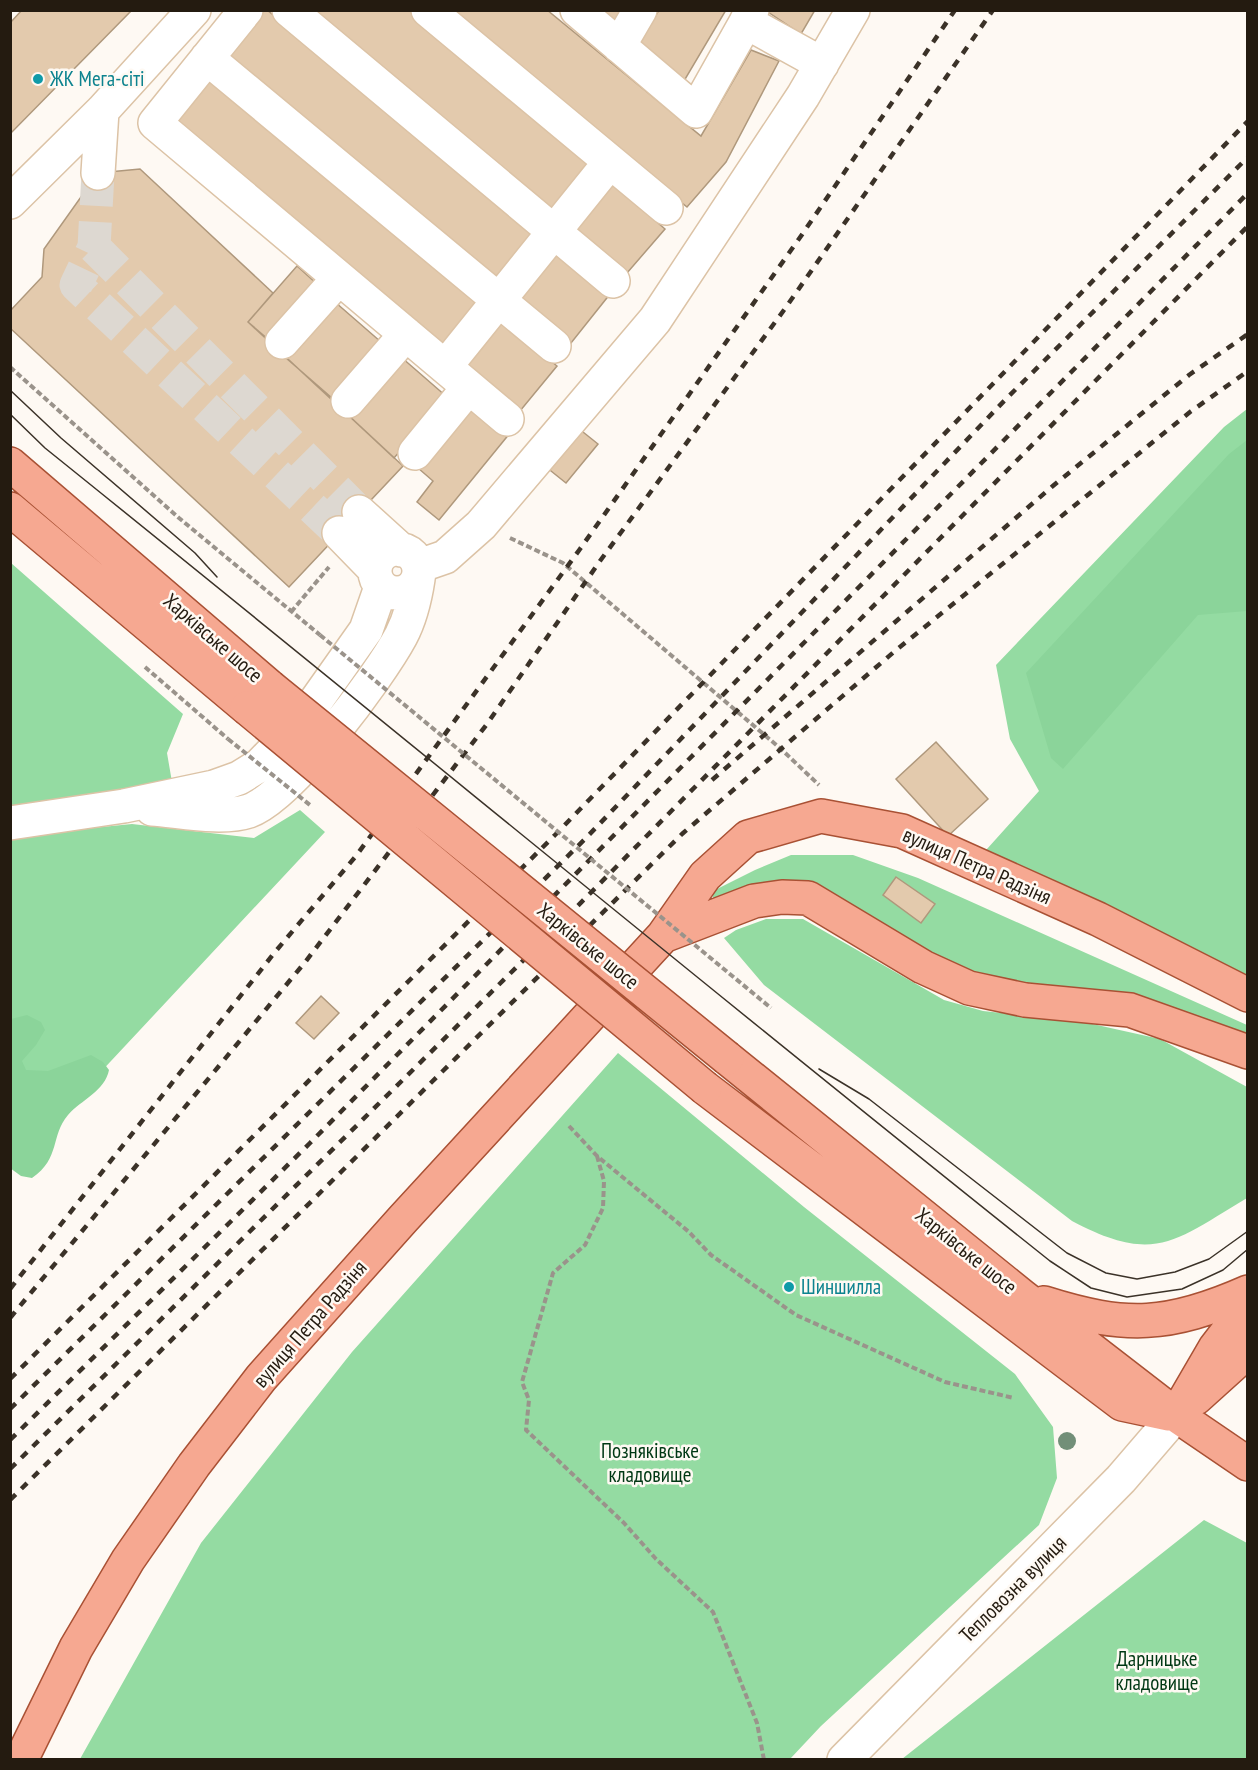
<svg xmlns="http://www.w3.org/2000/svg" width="1258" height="1770" font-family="'PT Sans Narrow',sans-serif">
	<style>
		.green { fill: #94dba2 }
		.forest { fill: #8bd49a }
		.building { fill: #e3caad; stroke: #af987c; stroke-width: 1.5 }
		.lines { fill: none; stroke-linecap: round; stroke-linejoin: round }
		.minor-tunnel { stroke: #ddd8d1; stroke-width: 33; stroke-dasharray: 33 16; stroke-linecap: butt }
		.minor-casing { stroke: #dcc3a6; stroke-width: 36 }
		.major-casing { stroke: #a95134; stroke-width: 36 }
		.path { stroke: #9a938b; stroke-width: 4; stroke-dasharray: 6 3; stroke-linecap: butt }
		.minor { stroke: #fff; stroke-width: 33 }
		.major { stroke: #f6a891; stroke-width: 33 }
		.tram { stroke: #3b3228; stroke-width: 1.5 }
		.rail { stroke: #3b3228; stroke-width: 4.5; stroke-dasharray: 8 8; stroke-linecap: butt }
		.major-bridge-casing { stroke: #a95134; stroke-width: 36; stroke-linecap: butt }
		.path-bridge { stroke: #9a938b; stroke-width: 4; stroke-dasharray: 6 3; stroke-linecap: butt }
		.major-bridge { stroke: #f6a891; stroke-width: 33 }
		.tree { fill: #728f78 }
		.culture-dot { fill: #0f9aa8; stroke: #fef9f3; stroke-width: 2 }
		.labels { text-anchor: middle; stroke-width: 5; stroke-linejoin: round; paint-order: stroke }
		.culture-label { font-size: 21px; fill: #0d838f; stroke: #fef9f3; text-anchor: start }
		.street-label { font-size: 21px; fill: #241b10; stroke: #fef9f3 }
		.park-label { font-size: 21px; fill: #003814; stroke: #fef9f3 }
	</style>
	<rect width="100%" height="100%" fill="#fef9f3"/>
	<!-- green -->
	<path class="green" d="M1247,409V982L978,859L1039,791L1010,739L996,665L1224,427Z
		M11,563L183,714L167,753L172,782L11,807Z
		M300,810L325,832L11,1168V836L132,824L254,838Z
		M791,855H853L918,878L1247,1025V1040L1189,1013L1137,997L971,982L844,901L715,902L711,892L755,870Z
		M766,919H803L944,1000L983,1011L1079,1021L1160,1039L1247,1087V1198C1175,1241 1155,1265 1072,1221L764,985L724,938L736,930Z
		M618,1053L804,1207L1015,1374L1053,1427L1057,1478L1039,1525L821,1726L790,1759H80L201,1543L352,1352Z
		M1204,1520L1247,1543V1759H902Z"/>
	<!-- forest -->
	<path class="forest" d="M1247,440V611L1198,615L1063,769L1051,758L1026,673L1229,454Z
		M27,1015L41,1022L45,1030L36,1045L22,1061L26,1070L48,1071L91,1055L103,1062L109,1070C105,1091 81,1100 68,1115C50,1136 61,1158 32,1178L21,1176L10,1168L11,1019Z"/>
	<!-- building -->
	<path class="building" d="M22,10H132L10,134V23Z
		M258,10H267L536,232L494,284L219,58Z
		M303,10H414L595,163L549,218Z
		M447,10H547L701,136L751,50L779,61L726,162L687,207Z
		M590,10H625L616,26Z
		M659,10H726L684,81L634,51Z
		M765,10H815L801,34Z
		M206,72L482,302L443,348L167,118Z
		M140,169L273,293L248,322L403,466L289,587L10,328V311L42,277L44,249L98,173Z
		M611,182L665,229L627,273L573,226Z
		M555,251L610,294L571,343L516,300Z
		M297,266L318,285L269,340L248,322Z
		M335,302L381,342L332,398L286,358Z
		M501,320L557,366L520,411L464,365Z
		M401,357L447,397L394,458L349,416Z
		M473,402L510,433L439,520L417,502L433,481L418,468Z
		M578,428L598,444L566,483L546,467Z
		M936,742L988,799L948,836L896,779Z
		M896,877L935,904L921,923L883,895Z
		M321,996L339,1013L314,1039L296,1023Z"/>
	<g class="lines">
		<!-- minor-tunnel -->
		<path class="minor-tunnel" d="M98,173L94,247L76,285L339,533
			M94,247L359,512"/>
		<defs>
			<path id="minor" d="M246,10L155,123L507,419
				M289,10L613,281
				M428,10L666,208
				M577,10L696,111L746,22
				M752,10L746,22L822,64
				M619,46L640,10
				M207,58L554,346
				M98,173L102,111
				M10,202L102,111L194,10
				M282,342L339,278
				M445,367L610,162
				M348,401L406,334
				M415,453L469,387
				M359,512L401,550
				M339,533L375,570
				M375 571a22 22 0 1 1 44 0a22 22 0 1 1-44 0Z
				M419,566L445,557L481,525L655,320L803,96L853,10
				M152,809C180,811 222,820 249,811C291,796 379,677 401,636C411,617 415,599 418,579
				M10,823L124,806L214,787L239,778L260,765L301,722L366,630L381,587
				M844,1760L1121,1479L1176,1415"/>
			<path id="major" d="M10,464L270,687
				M10,509L247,708
				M663,936L754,901L782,897L808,898L923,967L969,988L1025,1000L1130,1010L1248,1052
				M727,1058L1022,1296L1176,1415L1248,1464
				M705,1088L1122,1404L1169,1414
				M1044,1303C1126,1329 1169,1327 1248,1292
				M1196,1398L1248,1351
				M1176,1415L1215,1348L1248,1305
				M21,1760L76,1648L128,1560L194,1465L261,1378L403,1219L663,936L705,876L748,837L821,816L902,831L1098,919L1248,995"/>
		</defs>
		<!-- minor casing -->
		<use href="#minor" class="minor-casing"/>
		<!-- major casing -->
		<use href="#major" class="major-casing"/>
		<!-- path -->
		<path class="path" d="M10,367L179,518L320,635
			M510,538L563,563L781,749L819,785
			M291,612L329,567
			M145,667L228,739
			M569,1126L597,1156L689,1232L711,1255L796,1315L945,1382L1014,1398
			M597,1156L604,1181L603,1208L585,1245L553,1273L522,1382L529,1400L526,1430L624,1523L656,1559L713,1612L757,1723L764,1760"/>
		<!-- minor -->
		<use href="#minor" class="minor"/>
		<!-- major -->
		<use href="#major" class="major"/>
		<!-- tram -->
		<path class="tram" d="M10,390L61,438L195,553L217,577
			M10,414L45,448C381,718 713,993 1050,1261L1091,1288L1127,1297L1182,1289L1223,1270L1248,1249
			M819,1069L869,1099L1067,1253L1106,1273L1137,1279L1175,1272L1209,1259L1248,1231"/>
		<!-- rail -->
		<path class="rail" d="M712,780L1054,485L1189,375L1248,334
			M10,1289L275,952L356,856L580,549L801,236L955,10
			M10,1318L306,961L487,724L600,561L784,310L993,10
			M10,1379L555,835L1248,121
			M10,1409L586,838L1005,400L1248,157
			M10,1440L310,1143L1248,193
			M10,1469L553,931L1248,226
			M10,1500L682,834L895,651L1190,412L1248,371"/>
		<defs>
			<path id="major-bridge" d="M270,687L727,1058
				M247,708L705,1088"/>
		</defs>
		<!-- major-bridge casing -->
		<use href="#major-bridge" class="major-bridge-casing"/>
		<!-- path-bridge -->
		<path class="path-bridge" d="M320,635L771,1008
			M228,739L310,805"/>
		<!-- major-bridge -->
		<use href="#major-bridge" class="major-bridge"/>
	</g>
	<!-- trees -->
	<circle class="tree" cx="1067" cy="1441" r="9"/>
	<!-- markers -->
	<g class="culture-dot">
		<circle cx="38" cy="79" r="6"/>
		<circle cx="789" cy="1287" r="6"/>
	</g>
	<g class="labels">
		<!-- culture labels -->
		<g class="culture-label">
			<text x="50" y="86">ЖК Мега-сіті</text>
			<text x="801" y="1294">Шиншилла</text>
		</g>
		<!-- street labels -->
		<g class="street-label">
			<text transform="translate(213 638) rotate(41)" y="7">Харківське шосе</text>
			<text transform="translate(977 866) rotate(24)" y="7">вулиця Петра Радзіня</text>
			<text transform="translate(588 946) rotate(39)" y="7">Харківське шосе</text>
			<text transform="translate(966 1251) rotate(39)" y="7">Харківське шосе</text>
			<text transform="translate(310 1324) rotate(-49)" y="7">вулиця Петра Радзіня</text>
			<text transform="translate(1013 1589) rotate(-45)" y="7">Тепловозна вулиця</text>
		</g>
		<!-- park labels -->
		<g class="park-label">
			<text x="650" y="1458">Позняківське<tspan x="650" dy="24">кладовище</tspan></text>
			<text x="1157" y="1666">Дарницьке<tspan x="1157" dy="24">кладовище</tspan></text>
		</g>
	</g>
	<!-- border -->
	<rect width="1258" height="1770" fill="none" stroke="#241b10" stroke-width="24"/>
</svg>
